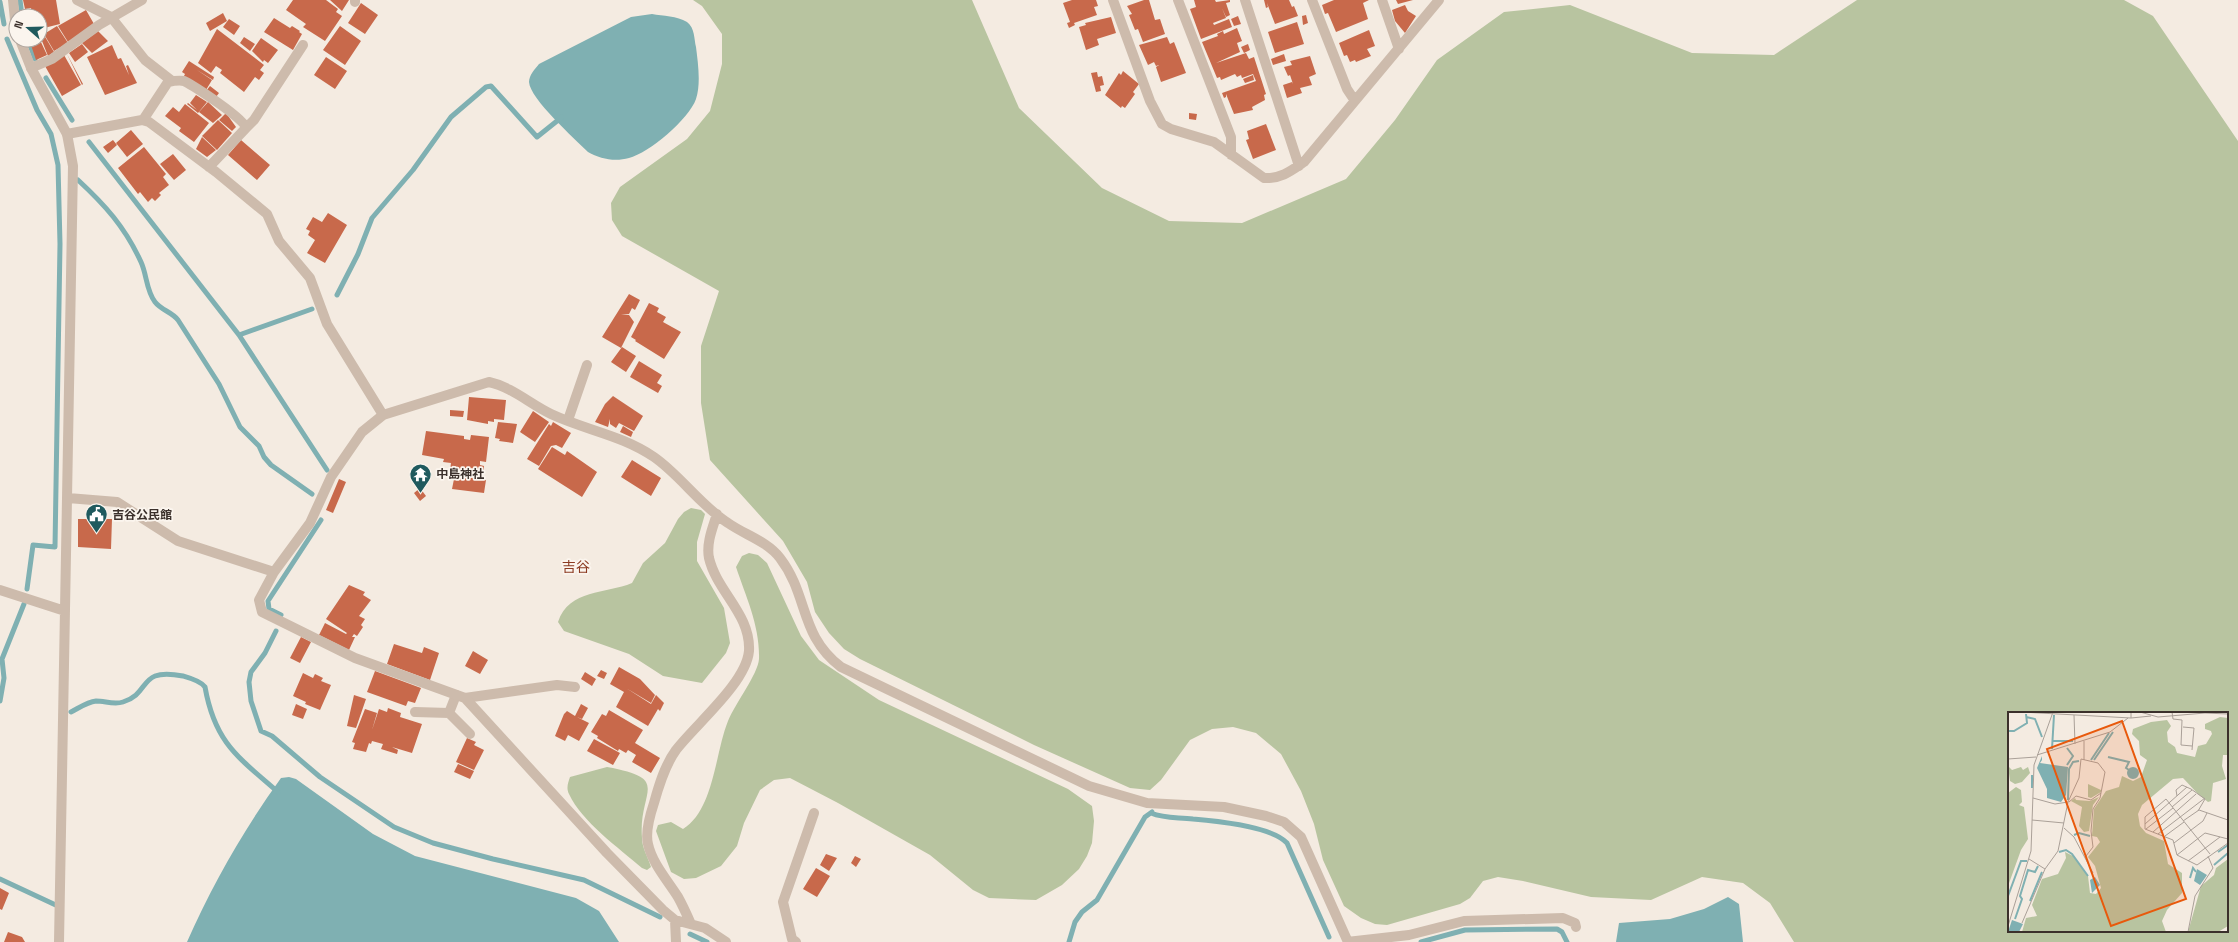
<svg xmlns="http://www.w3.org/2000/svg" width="2238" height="942" font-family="'Space Grotesk','Noto Sans JP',sans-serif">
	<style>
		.green { fill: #b8c4a0; fill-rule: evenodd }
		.water { fill: #7fb0b2 }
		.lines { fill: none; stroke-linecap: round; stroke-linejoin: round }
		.stream { stroke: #7fb0b2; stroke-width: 5 }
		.building { fill: #c8694b }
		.service { stroke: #cdbbac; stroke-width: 10 }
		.minor { stroke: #cdbbac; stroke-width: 10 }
		.labels { text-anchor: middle; stroke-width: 3.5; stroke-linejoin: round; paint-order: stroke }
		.poi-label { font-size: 12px; font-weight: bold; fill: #3b302b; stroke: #fbf5ee; text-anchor: start }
		.quarter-label { font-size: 14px; fill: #8c3b22; stroke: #fbf5ee }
		.inset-river { fill: none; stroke: #7fb0b2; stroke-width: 2 }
		.inset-road { fill: none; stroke: #aaa098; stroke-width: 1 }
		.view { fill: #e8590c; fill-opacity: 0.15; stroke: #e8590c; stroke-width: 2 }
		.inset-edge { fill: none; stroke: #3b302b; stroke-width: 2 }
	</style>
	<rect width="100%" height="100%" fill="#f4ebe1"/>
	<!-- green -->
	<path class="green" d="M693,0H972L1019,108L1102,188L1169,221L1242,223L1346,179L1395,120L1437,60L1504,12L1570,5L1692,53L1774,55L1857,0H2124L2153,16L2238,141V942H1794L1770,903L1743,883L1702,877L1651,900L1591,897L1523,881L1498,877L1483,881L1470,898L1460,904L1387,925L1375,924L1361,918L1344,906L1323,860L1314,824L1301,791L1281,754L1256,733L1233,727L1212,729L1190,740L1161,780L1150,790L1130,788L1034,745L860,659L844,649L829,633L815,612L807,582L783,541L710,460L701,403V346L719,291L622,236L612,220L611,203L620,187L687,139L710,111L722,64V34L702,6ZM2009,713H2227V931H2009Z
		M691,508L701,510L705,514L697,542V561L724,608L730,643L726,653L702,683L663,676L629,654L564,631L558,622C569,589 606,594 632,583L643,563L665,543L678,519L684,512Z
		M749,553L758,555L767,563L801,636L819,660L879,700L1068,789L1092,806L1094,821L1092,843L1087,856L1079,869L1062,885L1036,900L989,898L973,890L930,855L838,803L790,778L774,780L760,790L744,823L737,846L721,866L696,878L684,879L671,872L656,831L658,825L671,822L683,829C714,810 715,753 728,721C735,704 758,674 759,659C760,626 746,597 736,567L742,556Z
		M607,767C673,779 638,790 642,838C642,848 648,857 651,867L647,870L642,868C619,848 582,822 569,794C566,788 568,783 570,777Z"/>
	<!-- water -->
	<path class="water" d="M652,14C663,16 677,16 687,22C695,28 694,39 696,47C698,63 701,84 696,99C689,119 649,153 629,158C615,162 600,159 588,152C575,139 530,99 529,82C529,75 535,69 539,64L631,17Z
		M289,777L296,779L373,834L415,856L576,898L599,911L619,942H187C212,885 244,829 281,778Z
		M1728,897L1739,904L1743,942H1616L1619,923L1670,919L1704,909Z"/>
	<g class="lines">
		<!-- stream -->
		<path class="stream" d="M20,0L22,16
			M0,2L4,24
			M7,39L37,110L51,134L58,165L60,244L55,547L33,545L27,589
			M28,40L35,59
			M46,78L72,120
			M89,142L239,335L327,470
			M78,180C105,205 125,227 141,262C147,275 146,290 155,302C161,310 172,312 178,320L219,384L240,427L259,446L264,457L271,465L312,494
			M337,295L358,254L372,218L413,170L451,117L486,87L491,86L537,137L562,117
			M239,335L312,309
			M281,615L269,609L268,601L321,520
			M276,631L265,653L251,672L249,682L251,701L261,731L272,736L320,777L394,827L433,843L493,859L584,880L660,917
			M0,701L4,678L2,659L24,604
			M71,712C79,708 87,702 96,701C105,701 114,705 123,702C152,693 137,667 183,676C190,678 201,681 205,687C215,743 238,757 278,792
			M1151,813C1165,819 1178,817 1193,819C1217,821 1271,826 1287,843L1329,937
			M0,879L60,907
			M690,934L707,942
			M1069,942L1075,922L1082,912L1097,900L1145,817L1152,812
			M1421,942L1465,930L1557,929L1562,932L1567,942"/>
	</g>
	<!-- building -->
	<path class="building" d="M23,0H56L60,24L44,28V32L40,33V16H32L31,8L25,9Z
		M293,0H326L338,9L336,12L342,16L325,41L303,27L306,24L286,10Z
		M330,0H349L342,11Z
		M1072,0H1096L1098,6L1094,7L1097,15L1074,23L1075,25L1069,28L1067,23L1070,22L1063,3Z
		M1144,0H1149L1155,20L1160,19L1165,34L1143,42L1138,29L1135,30L1129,15L1132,14L1127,6Z
		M1194,0H1215L1216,2L1230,0V2L1226,3L1230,15L1226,17L1222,8L1226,18L1213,23L1214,25L1229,19L1232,27L1201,39L1190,9L1196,7Z
		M1264,0H1289L1292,7L1294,6L1298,16L1275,24L1267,3L1268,7L1266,8Z
		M1334,0H1369L1363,3L1368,19L1336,32L1328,13L1325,14L1322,5Z
		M1396,0H1413L1398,4Z
		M361,3L378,15L365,34L348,23Z
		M1405,5L1408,11L1416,16L1405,33L1395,21L1392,10Z
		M86,10L94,24L68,42L58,26Z
		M223,13L227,21L210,31L206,23Z
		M1306,15L1308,23L1303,25L1302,16Z
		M1238,16L1241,24L1234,26L1231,19Z
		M1111,17L1116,33L1097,39L1099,45L1086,50L1079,27L1086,25L1085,23Z
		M274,18L290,28L292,26L300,31L299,32L302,34L293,50L264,32Z
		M229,19L240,26L234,35L223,27Z
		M1297,22L1304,44L1275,53L1268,32Z
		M57,26L68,43L54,51L44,34Z
		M340,26L361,41L345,65L323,50Z
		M1237,28L1242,41L1237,43L1240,52L1216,63L1246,53L1249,59L1254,57L1266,94L1264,95L1265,100L1252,107L1253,110L1234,114L1226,94V97L1224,98L1222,93L1256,81L1253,74L1242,78L1241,75L1237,77L1235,74L1221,80L1220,77L1217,78L1202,42L1218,36L1217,34L1223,31L1224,34Z
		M217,29L264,65L260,70L264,73L259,80L255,77L244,92L220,73L222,70L216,66L211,73L198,63Z
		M1369,30L1375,46L1367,49L1371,56L1356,62L1355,60L1350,62L1347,55L1344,56L1339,43Z
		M98,31L108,41L92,53L82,43Z
		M44,35L54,52L48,56L40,36Z
		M244,37L255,44L250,51L240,43Z
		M1167,37L1170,44L1174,42L1186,73L1161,82L1156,67L1159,65L1156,66L1154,62L1148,65L1139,45Z
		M261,38L278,50L268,63L264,60L263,62L252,51Z
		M40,40L47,55L36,60L31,45Z
		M82,44L88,52L75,62L69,53Z
		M1248,44L1250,50L1244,53L1241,47Z
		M112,45L118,59L121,58L129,75L126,66L128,65L137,83L105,95L87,57Z
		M67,54L83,84L82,85Z
		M1284,54L1286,61L1273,65L1271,59Z
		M64,55L81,85L62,96L45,66Z
		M1310,56L1316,74L1309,77L1312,85L1300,88L1302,93L1287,98L1283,85L1292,82L1293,84L1288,69L1290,75L1288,76L1284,67L1292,65L1290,61Z
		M326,57L347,71L335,89L314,75Z
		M189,61L214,77L213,80L197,70L212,80L206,90L184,76L185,74L182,72Z
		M1123,71L1139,84L1133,92L1135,94L1125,108L1122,106L1121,108L1105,95L1119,73L1121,75Z
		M1097,72L1098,77L1102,76L1104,85L1100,86L1101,91L1096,92L1091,73Z
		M1253,75L1254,80L1245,83L1243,79Z
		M210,86L219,93L216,97L206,91Z
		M196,95L207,102L198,113L187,104L188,103L197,110L190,103Z
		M208,102L222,115L213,123L199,112Z
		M185,104L209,123L194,142L179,131L181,128L165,116L173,107L179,112Z
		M226,113L236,127L232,131L219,120Z
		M1189,113L1197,114L1196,120L1189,119Z
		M218,120L232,133L217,150L202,136Z
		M1266,124L1276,150L1253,159L1246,140L1249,139L1247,131Z
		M131,130L143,144L127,157L116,143Z
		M202,137L216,150L207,157L196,149Z
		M113,140L117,145L108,153L103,147Z
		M241,140L270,165L257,180L228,155Z
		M144,147L166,174L163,177L169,185L159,193L161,195L155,201L152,198L148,202L140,192L138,194L118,168Z
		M173,154L186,170L174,180L160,164Z
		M328,213L347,225L325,263L307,253L315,240L308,235L310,231L306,229L313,217L322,222Z
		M629,294L640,300L635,310L632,308L629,314H621L629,315L634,322L621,348L602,337Z
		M649,303L659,308L657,312L666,317L663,322L681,332L664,359L635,341L636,340L631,337Z
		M622,347L636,356L626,372L611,362Z
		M639,361L662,375L657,383L662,386L658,393L630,377Z
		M613,396L643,416L634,431L619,423L616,428L610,424V419L608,427L595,422L605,404Z
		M469,397L506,400L504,420L494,419V422L488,421V424L467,420Z
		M450,410L464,411L463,417L450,416Z
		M533,411L549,422L535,442L520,432Z
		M498,422L517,424L513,443L499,441L500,439L495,438Z
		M553,422L571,433L562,448L556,445L551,446L539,466L527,459L549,424L551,426Z
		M623,426L633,432L631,437L620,432Z
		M426,431L464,436V439L470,440L471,435L489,437L486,462L480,461V465L484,466L482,479L486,480L484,493L452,489L454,479L449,478L451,463L443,462L444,459L422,455Z
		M552,447L565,455L567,451L597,472L582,497L538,469Z
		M632,460L661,478L651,496L621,477Z
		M339,479L346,482L333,513L326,510Z
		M420,488L426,496L420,501L414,493Z
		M87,515H100V519H112L111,549L78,547V519H87Z
		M349,585L365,592L363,595L371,600L359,616L365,619L361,625L363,627L357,636L354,634L352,637H355L349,650L319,635L325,623L346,634L347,633L326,619Z
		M301,637L311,642L300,663L290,658Z
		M394,644L422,653L424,647L439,653L430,680L387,664Z
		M473,651L488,660L480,674L465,666Z
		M619,667L640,679L655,695L651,703L626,688L651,704L656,695L664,703L660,711L658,709L648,726L616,707L624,692L610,684Z
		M601,670L607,673L604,679L597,676Z
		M375,671L421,688L415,703L408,701L406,706L367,692Z
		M585,672L596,679L592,686L581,679Z
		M303,673L313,678L315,674L323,678L321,681L331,685L320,710L305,704L306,702L293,696Z
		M354,695L366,699L356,728L347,726Z
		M296,704L307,709L303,719L292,715Z
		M581,704L588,708L582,719L577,717L589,723L579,741L568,735L565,741L555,736L564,714L567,711L575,716Z
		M388,708L401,713L400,717L422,724L412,753L392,747L398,750L397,754L381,749L383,744L372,741L371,744L369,743L366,752L353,749L355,743L352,742L365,709L377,713L372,730L379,709L387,712Z
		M609,710L643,730L635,743L660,758L651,773L632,762L636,755L628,750L626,753L619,749L618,751L597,738L598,736L591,732L602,714L606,716Z
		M467,738L476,742L474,745L484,750L474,770L456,762Z
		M594,739L620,753L613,765L587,751Z
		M458,764L474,771L470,779L454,772Z
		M826,854L837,858L829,871L820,865Z
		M855,856L861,859L856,867L851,863Z
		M816,868L830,876L817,897L803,889Z
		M0,888L9,893L2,910L0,909Z
		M8,932L22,937L25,942H4Z"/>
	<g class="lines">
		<!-- service -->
		<path class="service" d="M77,0L111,17L145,60L172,81
			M355,0V2
			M31,68L52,59L99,25L142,0
			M143,120L168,82C173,81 179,80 184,81C194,86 245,119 246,128L209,167
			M246,128L254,120L303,45
			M67,134L142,120L149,122L216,172L267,214L279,241L310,278L327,324L383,415
			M568,420L587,365
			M465,698L557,685L575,687
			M415,712L449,713L470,734
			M449,713L456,695
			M796,942L792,939L783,902L814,813"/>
		<!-- minor -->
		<path class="minor" d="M13,0L16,30
			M1113,0L1150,101L1162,124L1171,129L1214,142L1264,178C1281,179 1291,171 1304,162L1439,0
			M1178,0L1231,137V155
			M1245,0L1299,166
			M1312,0L1347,89L1355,101
			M1382,0L1399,49
			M20,40L31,68L67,134L73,166L59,942
			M68,498L117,502L178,541L274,572
			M0,590L65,611
			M675,920L676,942
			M691,924C687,915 683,906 678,897C668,881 652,863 648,844C645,832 650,815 654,803C659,785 665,765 676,750C696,724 746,683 749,651C751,614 717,592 709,558C706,543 713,527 717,514
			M726,942L705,928L675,920L663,910L607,853L465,698L355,658L262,612L259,600L274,572L310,523L331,477L362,432L383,415L489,382C512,387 530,404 551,414C585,430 622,435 654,457C680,475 701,506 728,523C745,535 767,541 780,558C809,596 799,635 841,667L1089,786L1147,803L1224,807L1266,816L1284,822L1301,837L1348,942
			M1347,942L1409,935L1464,921L1563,918L1575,923L1576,927"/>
	</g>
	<!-- icons -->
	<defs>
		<symbol id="temple-pin" viewBox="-11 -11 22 30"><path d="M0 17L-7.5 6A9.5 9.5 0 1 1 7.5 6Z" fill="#1f5a5e" stroke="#fbf5ee"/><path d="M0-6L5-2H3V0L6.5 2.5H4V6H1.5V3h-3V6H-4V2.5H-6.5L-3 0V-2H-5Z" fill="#fff"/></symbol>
		<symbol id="civic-pin" viewBox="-11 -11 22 30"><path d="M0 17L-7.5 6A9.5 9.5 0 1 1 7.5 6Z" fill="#1f5a5e" stroke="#fbf5ee"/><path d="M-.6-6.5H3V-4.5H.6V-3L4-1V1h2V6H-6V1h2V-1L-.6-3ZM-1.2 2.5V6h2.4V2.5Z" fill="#fff"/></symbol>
	</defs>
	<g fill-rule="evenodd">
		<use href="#temple-pin" x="408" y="462" width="25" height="34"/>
		<use href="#civic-pin" x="84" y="502" width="25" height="34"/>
	</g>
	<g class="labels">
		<!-- poi labels -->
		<g class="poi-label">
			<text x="436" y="478">中島神社</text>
			<text x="112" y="519">吉谷公民館</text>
		</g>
		<!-- quarter labels -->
		<g class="quarter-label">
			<text x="576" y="572">吉谷</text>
		</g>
	</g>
	<!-- overview -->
	<g transform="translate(2008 712)">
		<rect width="220" height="220" fill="#f4ebe1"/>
		<path d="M212,5L220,6V43H215L214,54L218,67L205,71L203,89L200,90L190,82L175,66L165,67L134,93L130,102L132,114L138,121L156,129L160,152L174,161V181L159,198L154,209L158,220H14L18,206L29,204L24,193L34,167L50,162L58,146L57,140L65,144L80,164L82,181L88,182L93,176L87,154L80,145L92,130L89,125L84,124L86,97L98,79L111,75L114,64L125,69L133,65L139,48L132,43L131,29L124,22L125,17L143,10L159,8L163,14L159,20L160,30L167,35L169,41L187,45L190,34L198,32L204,22L203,19L197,17V12ZM0,54L4,58L13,55L15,58L20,55L22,61L14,70L7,72L2,69ZM80,72L93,78V80L83,86L80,85ZM8,75L13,78L14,90L11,93L16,95L20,127L13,138L0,174V81ZM91,85L85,93L81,119L76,120L71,114L74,95L63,89L67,86L68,88L82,89ZM220,147V214L210,220H180L193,174L206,163L208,156Z" fill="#b8c4a0"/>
		<path d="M43,41L34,44V48L32,51L60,55L58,83L53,90L39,86V77L29,56L34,44ZM119 61a6 6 0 1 1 12 0a6 6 0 1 1-12 0ZM189,157L199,163L192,173L186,169ZM87,165L92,173L84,181L82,168ZM4,208L15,212L11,220H0Z" fill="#7fb0b2"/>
		<path class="inset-river" d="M18,5L27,7L34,25M1,19H6L19,11L18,2M45,29H65M44,37L46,3M100,45L121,50L118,56L121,58M83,48L101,21M86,48L105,20M59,53L65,44L59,36M24,76V63M60,88L61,57L65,50L71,49M66,123L71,121L82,124M51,140L58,138L64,142L80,164M210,140L220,133M206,153L220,141M182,166L185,156L188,160M0,184L13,149H19M22,189L34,160M7,207L14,187L12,184L20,158L27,160L30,154"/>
		<path class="inset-road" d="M13,0L123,6V0M132,0L150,5L197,1L220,2M164,0L165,7L174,8L173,33L184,34M66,3L67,32M123,6L143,4M175,15L186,16L184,38M76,29V48M29,43L102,20L120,6M0,47L28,45M169,84L168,78L174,73L183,77L197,87L190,99M25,86L47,92L60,90M61,90L68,84L83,88L93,81M164,95L184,78M24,108L56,111M175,109L191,98L220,108M137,112L179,75M56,116L66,125L85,161M138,117L165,96M145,120L188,82M150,122L197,86M157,124L176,110M166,131L195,109L199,101M202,142L158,87L137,105V117L165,128L169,143L189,153L220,131M169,143L197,121L220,127M21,147L37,157M180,149L212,125M14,211L37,157L50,139L60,90L71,66L73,47L90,51L97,60L92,86L85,97L83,119L85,135L78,144M0,214L23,139L26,53L45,0M180,220L187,184L205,156L200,144"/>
		<path class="view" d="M114,9L178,187L103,214L39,37Z"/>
		<rect width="220" height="220" class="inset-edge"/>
	</g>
	<!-- north arrow -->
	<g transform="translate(28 28) rotate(290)"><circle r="19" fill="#fbf5ee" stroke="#aea6a0"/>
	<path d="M0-3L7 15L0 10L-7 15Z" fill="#1f5a5e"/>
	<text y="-6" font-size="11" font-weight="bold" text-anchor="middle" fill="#3b302b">N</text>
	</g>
</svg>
